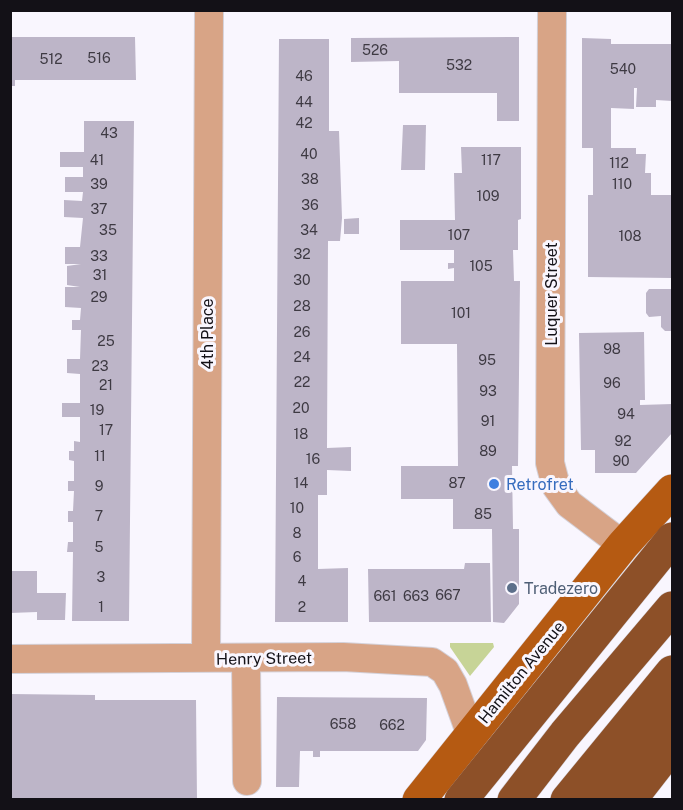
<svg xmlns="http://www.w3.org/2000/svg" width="683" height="810" font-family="'Public Sans',sans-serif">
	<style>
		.grass { fill: #c7d497 }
		.building { fill: #bdb5c8 }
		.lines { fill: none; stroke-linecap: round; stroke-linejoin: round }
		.minor-casing { stroke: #d4d1d9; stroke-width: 30 }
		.major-casing { stroke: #d4d1d9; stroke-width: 34 }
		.highway-casing { stroke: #d4d1d9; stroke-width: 34 }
		.minor { stroke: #d8a486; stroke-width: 28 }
		.major { stroke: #b55a12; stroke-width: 33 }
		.highway { stroke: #8d5028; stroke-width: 33 }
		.shop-dot { fill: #3f7fe0; stroke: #f9f6fe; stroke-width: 2 }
		.service-dot { fill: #5c6f8a; stroke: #f9f6fe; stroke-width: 2 }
		.labels { text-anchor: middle; stroke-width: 6; stroke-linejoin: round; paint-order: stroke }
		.number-label { font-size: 14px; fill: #3e3a43 }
		.street-label { font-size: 16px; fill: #131117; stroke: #f9f6fe }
		.shop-label { font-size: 16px; fill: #366cbe; stroke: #f9f6fe; text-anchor: start }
		.service-label { font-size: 16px; fill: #4e5e75; stroke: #f9f6fe; text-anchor: start }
	</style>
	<rect width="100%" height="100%" fill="#f9f6fe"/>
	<!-- grass -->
	<path class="grass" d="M450,643H493L494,647L470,676L450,647Z"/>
	<!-- building -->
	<path class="building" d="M10,37H135L136,80H15V86H10Z
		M519,37V121H497V93H399V61L351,62V38Z
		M582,38L611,39V44H672V101L656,100V107H636L637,88H634V109L611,108V148H636V154H646L645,173H651V195H672V278L588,277V195H593V148H582Z
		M279,39H329V131H339L342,218L340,241H328L327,448L351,447V471L327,470V495H318V569L348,568V622H275Z
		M84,121H134L129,621H72L73,552H67L68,542H73V522H68V511H73L74,491H68V481H74V461L69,460V451H74V441L80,442V417H62V403H80V374L67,373V359H80L81,330H72V320H80L81,308L65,307V287H80L67,285V266L81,264H65V247H80L83,218L64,217V200L82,201L83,192H65V177H83V167H60V152H84Z
		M403,125H426L425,170H401Z
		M461,147H521V219L518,220V250H513L514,281H520L518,466H512L513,529H519V604L504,623L493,622L492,529H453V499H401V466H458L457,344H401V281H454V268L448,269V263H454V250H400V220H455L454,173H462Z
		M359,218V234H344V219Z
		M649,289H672V331H665L661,327V316L649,317L646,313V293Z
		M644,332L645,400H640V405L672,404V433L636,473H595V450H581L579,333Z
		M465,563H490L491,622H369L368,569H464Z
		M12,571H37V593H66L65,620H37V612L10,613Z
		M10,694L95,695V700H196L197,800H10Z
		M277,697L427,698L426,740L418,751H320V757H313V751H300L299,787H276Z"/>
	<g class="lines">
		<defs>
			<path id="minor" d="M552,10L550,463L556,486L569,504L623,545
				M206,658L209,10
				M10,659L343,657L432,662L445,671L453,685L471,735
				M246,659L247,781"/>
			<path id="major" d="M419,800L623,545L672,491"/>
			<path id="highway" d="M461,800L672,539
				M514,800L565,734L672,608
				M567,800L672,672
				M597,800L672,710
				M630,800L672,746"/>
		</defs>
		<!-- minor casing -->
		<use href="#minor" class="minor-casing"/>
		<!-- major casing -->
		<use href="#major" class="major-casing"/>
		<!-- highway casing -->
		<use href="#highway" class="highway-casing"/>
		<!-- minor -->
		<use href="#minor" class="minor"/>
		<!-- major -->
		<use href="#major" class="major"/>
		<!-- highway -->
		<use href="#highway" class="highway"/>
	</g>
	<!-- markers -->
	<circle class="shop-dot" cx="494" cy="484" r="6"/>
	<circle class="service-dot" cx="512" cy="588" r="6"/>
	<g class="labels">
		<!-- number labels -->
		<g class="number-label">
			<text x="375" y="55">526</text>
			<text x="99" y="63">516</text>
			<text x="51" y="64">512</text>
			<text x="459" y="70">532</text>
			<text x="623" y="74">540</text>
			<text x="304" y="81">46</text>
			<text x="304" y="107">44</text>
			<text x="304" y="128">42</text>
			<text x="109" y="138">43</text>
			<text x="309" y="159">40</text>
			<text x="97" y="165">41</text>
			<text x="491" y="165">117</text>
			<text x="619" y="168">112</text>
			<text x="310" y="184">38</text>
			<text x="99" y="189">39</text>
			<text x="622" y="189">110</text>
			<text x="488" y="201">109</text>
			<text x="310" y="210">36</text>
			<text x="99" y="214">37</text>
			<text x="108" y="235">35</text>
			<text x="309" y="235">34</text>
			<text x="459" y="240">107</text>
			<text x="630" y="241">108</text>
			<text x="302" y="259">32</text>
			<text x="99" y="261">33</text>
			<text x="481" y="271">105</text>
			<text x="100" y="280">31</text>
			<text x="302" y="285">30</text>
			<text x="99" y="302">29</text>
			<text x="302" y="311">28</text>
			<text x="461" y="318">101</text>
			<text x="302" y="337">26</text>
			<text x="106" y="346">25</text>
			<text x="612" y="354">98</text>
			<text x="302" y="362">24</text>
			<text x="487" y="365">95</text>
			<text x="100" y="371">23</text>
			<text x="302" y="387">22</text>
			<text x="612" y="388">96</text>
			<text x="106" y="390">21</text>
			<text x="488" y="396">93</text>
			<text x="301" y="413">20</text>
			<text x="97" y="415">19</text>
			<text x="626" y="419">94</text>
			<text x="488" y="426">91</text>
			<text x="106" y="435">17</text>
			<text x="301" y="439">18</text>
			<text x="623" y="446">92</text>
			<text x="488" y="456">89</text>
			<text x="100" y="461">11</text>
			<text x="313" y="464">16</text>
			<text x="621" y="466">90</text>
			<text x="301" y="488">14</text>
			<text x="457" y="488">87</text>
			<text x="99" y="491">9</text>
			<text x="297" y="513">10</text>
			<text x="483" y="519">85</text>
			<text x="99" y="521">7</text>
			<text x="297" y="538">8</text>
			<text x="99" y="552">5</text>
			<text x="297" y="562">6</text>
			<text x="101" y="582">3</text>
			<text x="302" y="586">4</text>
			<text x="448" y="600">667</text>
			<text x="385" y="601">661</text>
			<text x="416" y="601">663</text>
			<text x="101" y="612">1</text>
			<text x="302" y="612">2</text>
			<text x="343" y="729">658</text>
			<text x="392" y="730">662</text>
		</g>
		<!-- street labels -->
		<g class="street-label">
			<text transform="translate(551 294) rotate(-90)" y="6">Luquer Street</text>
			<text transform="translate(207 334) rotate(-90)" y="6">4th Place</text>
			<text transform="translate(264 658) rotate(-1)" y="6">Henry Street</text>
			<text transform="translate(521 672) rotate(-51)" y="6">Hamilton Avenue</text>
		</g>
		<!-- shop labels -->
		<g class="shop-label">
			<text x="506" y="490">Retrofret</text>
		</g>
		<!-- service labels -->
		<g class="service-label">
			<text x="524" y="594">Tradezero</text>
		</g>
	</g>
	<!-- border -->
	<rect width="683" height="810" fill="none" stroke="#131117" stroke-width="24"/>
</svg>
